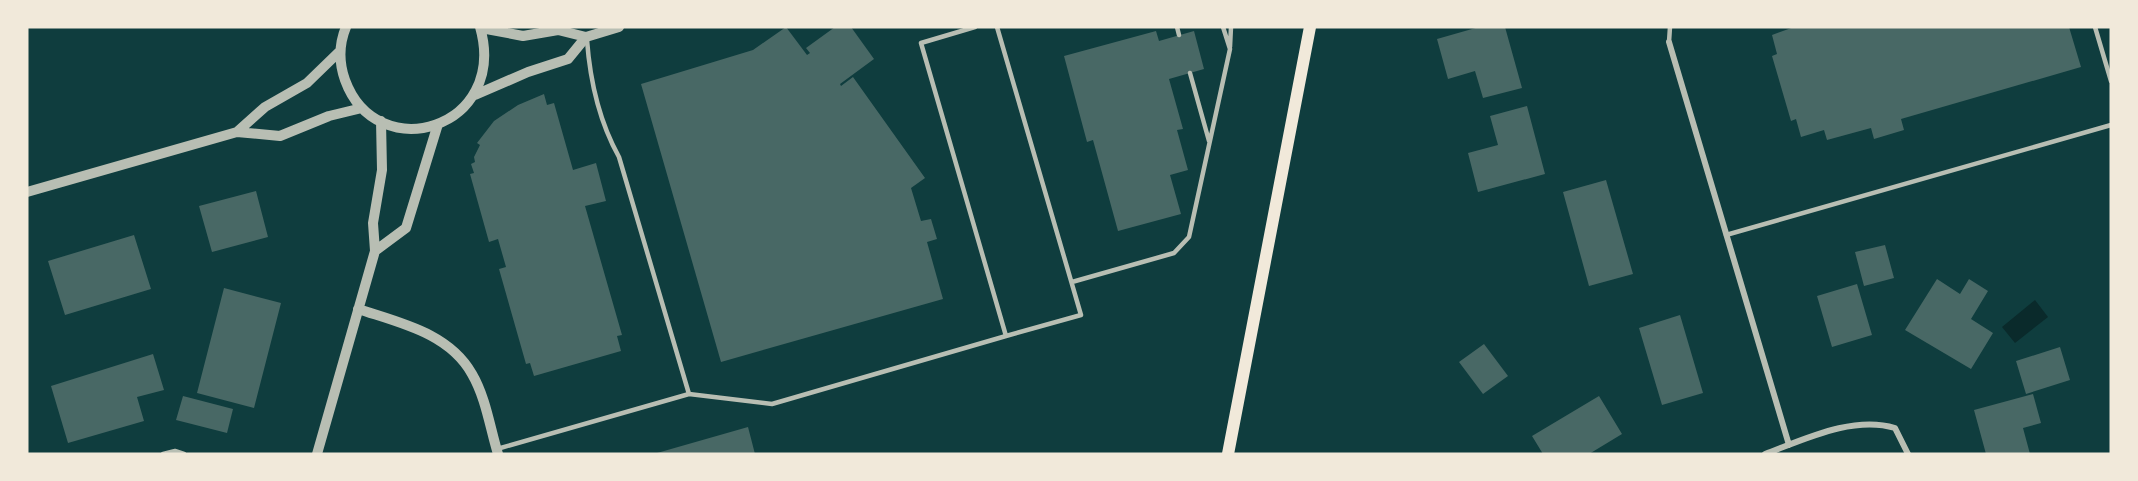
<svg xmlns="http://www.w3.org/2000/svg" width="2138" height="481" font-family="'Alegreya Sans',sans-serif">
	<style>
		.water { fill: #0a2a2b }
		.building { fill: #486865 }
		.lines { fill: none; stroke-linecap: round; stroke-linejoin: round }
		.service { stroke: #b8beb3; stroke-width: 4.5 }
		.minor { stroke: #b8beb3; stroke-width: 6 }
		.tertiary { stroke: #b8beb3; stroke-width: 10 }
		.secondary { stroke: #f1e9da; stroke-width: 12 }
	</style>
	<rect width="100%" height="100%" fill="#0f3d3e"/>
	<!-- water -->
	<path class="water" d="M2035,300L2048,317L2015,343L2002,327Z"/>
	<!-- building -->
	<path class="building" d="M786,27L807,55L810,53L806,48L835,27H851L874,59L840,84L841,86L853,77L925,178L911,188L921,221L931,219L937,239L927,242L943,299L721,362L641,84L753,50Z
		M1479,27H1505L1522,88L1483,98L1475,71L1448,79L1437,39Z
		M1794,27H2069L2081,67L1901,119L1904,130L1874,139L1871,128L1827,140L1824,130L1801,137L1796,119L1791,121L1772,56L1777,54L1772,35Z
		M1156,31L1159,41L1194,31L1204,69L1169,79L1183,129L1177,130L1188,170L1170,175L1181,214L1118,231L1093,140L1087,142L1064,56Z
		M544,94L547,105L554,103L573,170L596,163L606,201L585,206L622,335L617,336L621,351L534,376L530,363L526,364L499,269L506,267L498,239L489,242L470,174L474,173L471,164L475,162L474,157L480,145L477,143L494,121L518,105Z
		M1527,106L1545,174L1478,192L1468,153L1498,145L1490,116Z
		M1606,180L1633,274L1589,286L1563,192Z
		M256,191L268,237L212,252L199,206Z
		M134,235L151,289L65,315L48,261Z
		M1885,245L1894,278L1864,286L1855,252Z
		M1937,279L1960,294L1969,279L1988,291L1971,319L1993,333L1971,369L1905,330Z
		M1857,284L1872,335L1832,347L1817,296Z
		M224,288L281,303L254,408L197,393Z
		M1680,315L1703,393L1662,405L1639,328Z
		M1484,344L1508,376L1483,394L1459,362Z
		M2060,347L2070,380L2026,394L2016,361Z
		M153,354L164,390L137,397L144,421L68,443L51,386Z
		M2033,394L2041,423L2023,428L2030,454H1986L1974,410Z
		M183,396L233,409L227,433L176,420Z
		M1599,396L1622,434L1589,454H1543L1532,436Z
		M748,427L755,454H657V453Z"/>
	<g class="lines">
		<!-- service -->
		<path class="service" d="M997,27L1081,315L1006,336
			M1177,27L1179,35
			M2095,27L2111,81
			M587,40C590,81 599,121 619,157L689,394
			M1669,42L1670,27
			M1230,47L1231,27
			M1190,73L1209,141
			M1726,235L2111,125
			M1072,282L1174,253L1189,237L1230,49L1223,27
			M497,449L689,394L772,404L1006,336L921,43L975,27
			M163,454L175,451L184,454"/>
		<!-- minor -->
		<path class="minor" d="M1669,42L1789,445
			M1765,454C1803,440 1853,415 1895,428L1908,454"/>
		<!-- tertiary -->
		<path class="tertiary" d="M346,27C339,44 339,63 345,80C377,168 509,129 480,27
			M481,28L523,36L558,30L586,37
			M475,95L528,72L568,59L586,37L619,27
			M237,132L265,107L307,83L340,51
			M27,192L237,132L280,136L329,116L362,108
			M375,251L406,228L438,124
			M358,309C400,323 449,333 472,374C486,398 490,428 498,454
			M317,454L375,251L373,223L382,170L381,121"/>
		<!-- secondary -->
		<path class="secondary" d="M1228,454L1310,27"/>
	</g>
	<!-- border -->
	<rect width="2138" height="481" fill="none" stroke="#f1e9da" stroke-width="57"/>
</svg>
